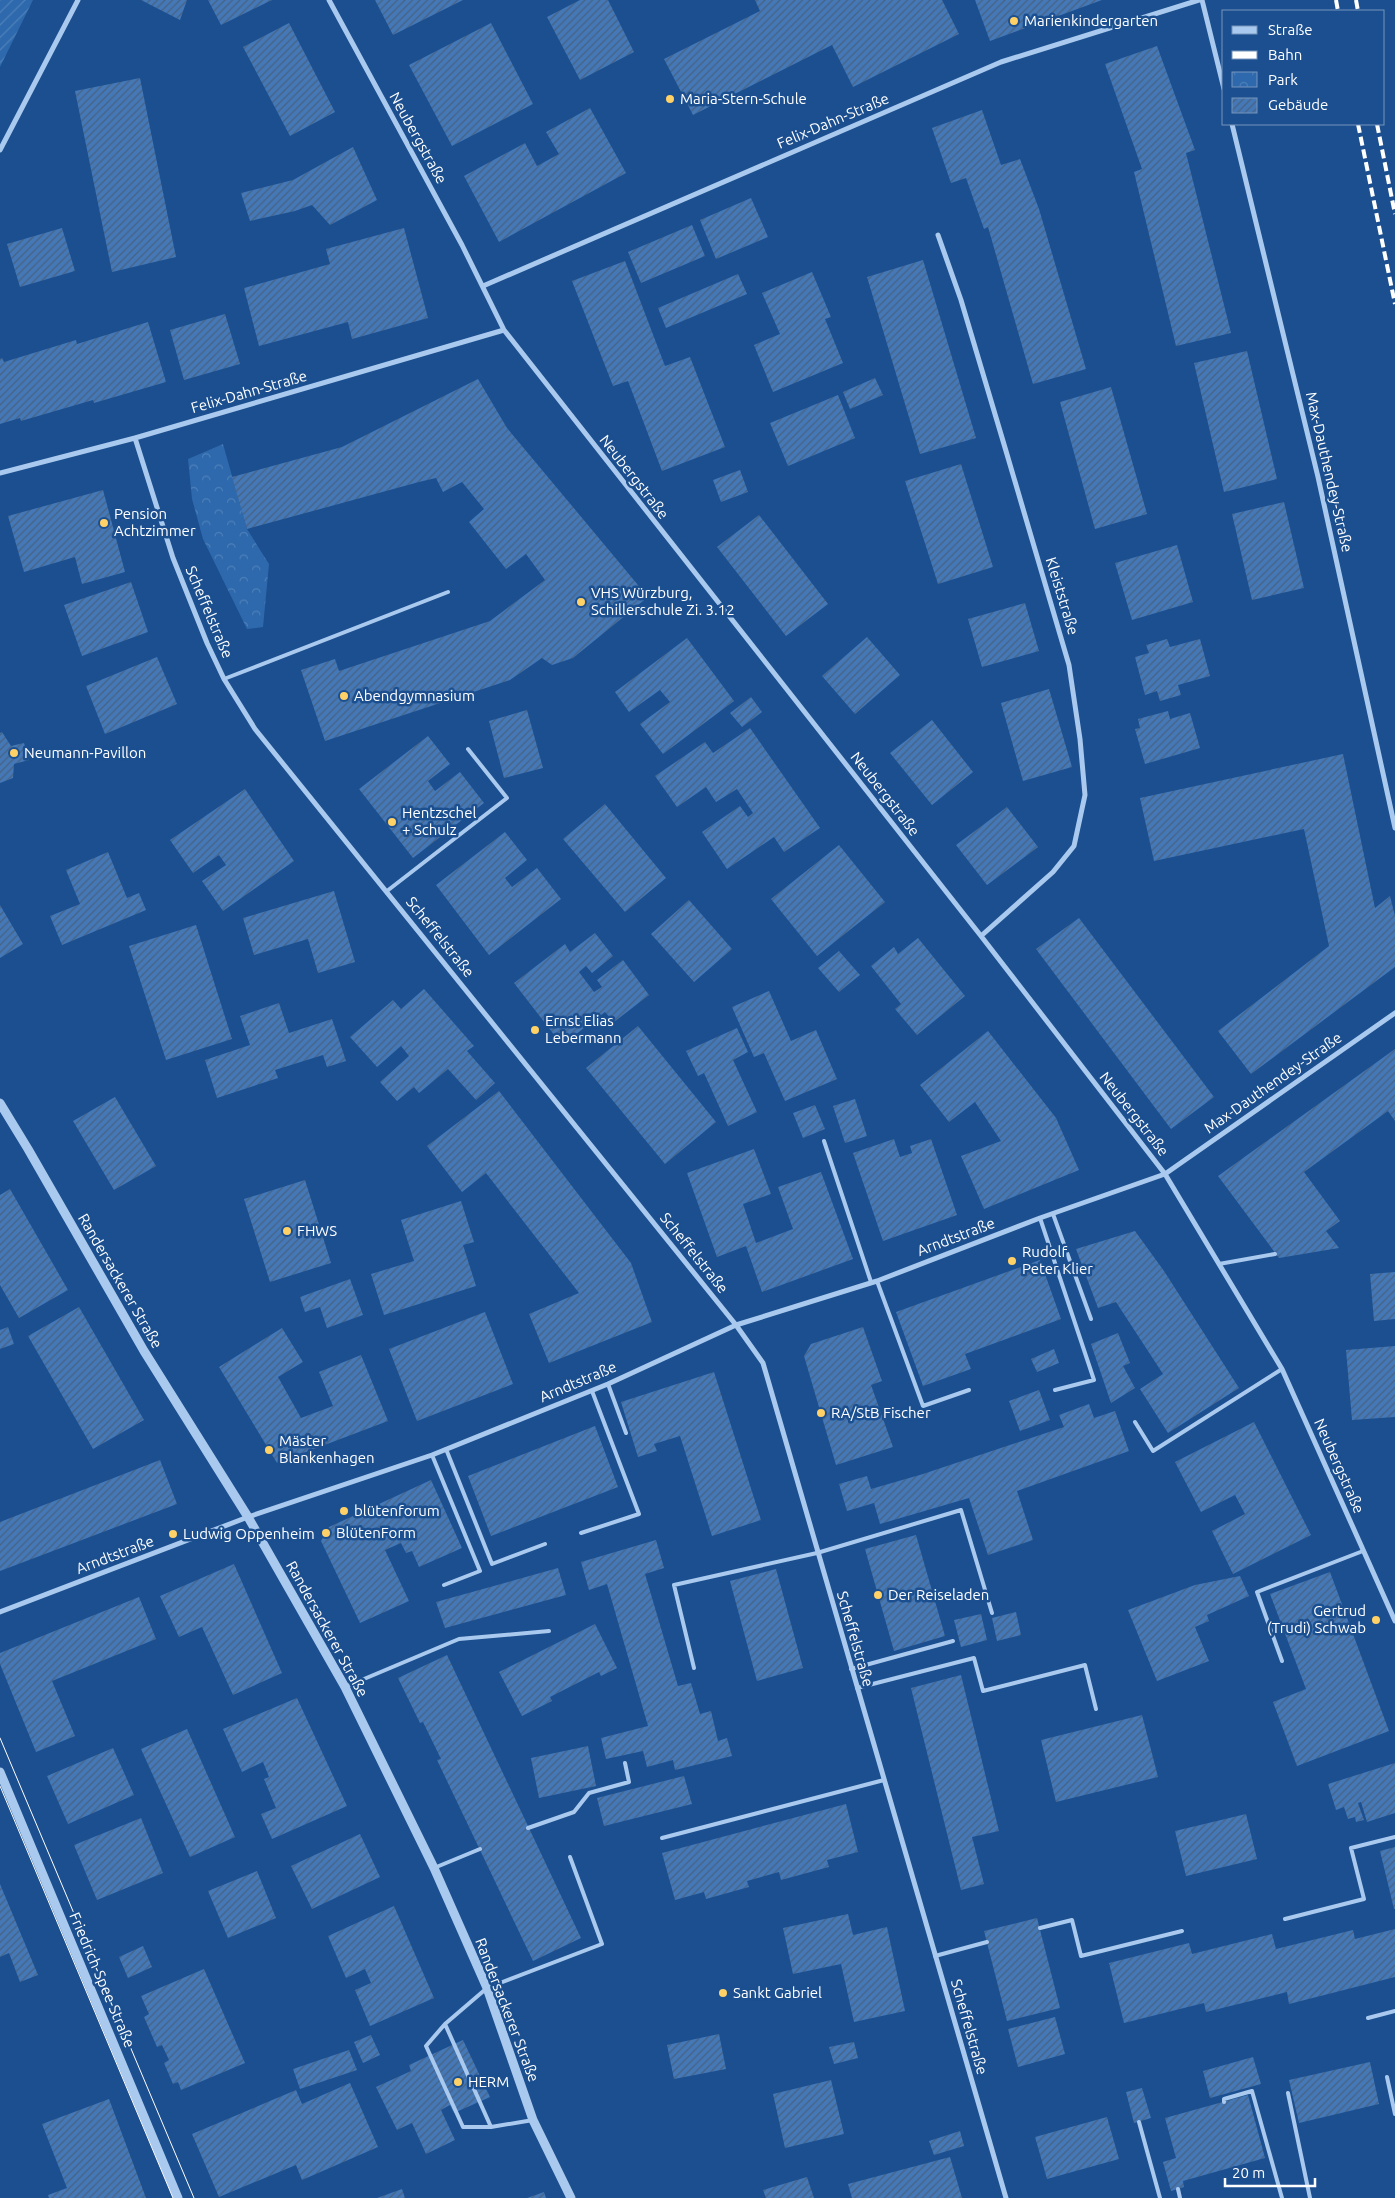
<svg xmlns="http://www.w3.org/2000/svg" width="1395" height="2198" font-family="Ubuntu,sans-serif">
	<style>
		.park { fill: url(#park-crowns) }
		.garden { fill: url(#garden-furrows) }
		.building { fill: url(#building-hatch) }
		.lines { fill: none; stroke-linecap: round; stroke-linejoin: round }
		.service { stroke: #a9c9ee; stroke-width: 4 }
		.minor { stroke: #a9c9ee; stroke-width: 5 }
		.tertiary { stroke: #a9c9ee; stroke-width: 9 }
		.tram { stroke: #fff; stroke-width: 1 }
		.rail { stroke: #fff; stroke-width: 4; stroke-dasharray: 9 4; stroke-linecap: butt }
		.poi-dot { fill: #ffd166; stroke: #1b4f8f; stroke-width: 2 }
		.labels { text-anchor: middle; stroke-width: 5; stroke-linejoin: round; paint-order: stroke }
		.poi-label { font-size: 15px; fill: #fff; stroke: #1b4f8f; text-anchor: start }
		.street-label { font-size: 15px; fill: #fff; stroke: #1b4f8f }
	</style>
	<defs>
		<pattern id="park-crowns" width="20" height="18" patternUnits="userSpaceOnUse" patternTransform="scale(1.25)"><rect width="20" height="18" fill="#2e69ad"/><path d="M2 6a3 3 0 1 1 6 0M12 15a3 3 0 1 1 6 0" fill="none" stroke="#4d80b9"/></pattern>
		<pattern id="garden-furrows" width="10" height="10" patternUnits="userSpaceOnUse" patternTransform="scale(1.25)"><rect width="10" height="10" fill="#2e69ad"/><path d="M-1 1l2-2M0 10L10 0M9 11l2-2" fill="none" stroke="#4d80b9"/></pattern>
		<pattern id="building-hatch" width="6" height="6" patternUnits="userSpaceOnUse" patternTransform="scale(1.25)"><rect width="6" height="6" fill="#4478b7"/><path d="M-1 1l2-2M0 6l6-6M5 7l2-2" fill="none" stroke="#486282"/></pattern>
	</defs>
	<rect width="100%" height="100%" fill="#1b4f8f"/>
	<!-- park -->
	<path class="park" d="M223,444L247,529L269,564L263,627L247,629L203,539L192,499L188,459Z"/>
	<!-- garden -->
	<path class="garden" d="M0,0H33L0,67Z"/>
	<!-- building -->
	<path class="building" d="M141,0H187L180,20Z
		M208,0H272L221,25Z
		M375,0H463L393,35Z
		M580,0H608L634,52L580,80L547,17Z
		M755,0H942L959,34L853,87L832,45L693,115L664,59L760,11Z
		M975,0H1102L990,41Z
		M289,23L335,112L290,136L243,47Z
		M491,23L533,104L452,146L409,65Z
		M1157,46L1195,150L1186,153L1231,333L1176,346L1134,172L1142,169L1105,64Z
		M140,78L176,257L112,272L75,91Z
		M590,108L626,173L499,242L464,176L525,143L537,166L559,154L546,132Z
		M982,110L1001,165L1020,159L1039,209L1086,369L1033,384L988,227L984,229L966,178L951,183L932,128Z
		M353,147L377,200L330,225L312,205L295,211L250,221L241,193L293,180Z
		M751,198L768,237L716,259L700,220Z
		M692,225L705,256L641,283L628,252Z
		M62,228L75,271L20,287L7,244Z
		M404,228L428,318L352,339L348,322L259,346L244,288L330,264L326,249Z
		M923,260L976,438L920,454L867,277Z
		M625,261L665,366L690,357L725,447L662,471L628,381L613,386L572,281Z
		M812,272L831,317L825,319L843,363L773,392L754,345L780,334L762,293Z
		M738,274L747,294L666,328L658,308Z
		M225,314L240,364L184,380L170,330Z
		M148,322L166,382L94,403L93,400L21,421L20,418L0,424V359L2,358L4,362L76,340L77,344Z
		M1247,351L1277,479L1224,492L1194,363Z
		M875,378L883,395L850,409L843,392Z
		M478,379L507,428L648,597L573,658L552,665L542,658L510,680L325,741L301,670L335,659L339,671L490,621L545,580L526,554L506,569L469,522L484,509L462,482L443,492L436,478L419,482L247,529L232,477L342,447Z
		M1111,387L1147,514L1095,529L1060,402Z
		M838,395L855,438L788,466L770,423Z
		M961,464L993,567L938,584L905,481Z
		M740,470L748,492L721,502L713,480Z
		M103,490L125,572L82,584L75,557L24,572L8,516Z
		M1284,502L1304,588L1252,600L1232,514Z
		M759,515L828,604L786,636L717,547Z
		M1177,545L1193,602L1132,620L1115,563Z
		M131,582L148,632L82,656L64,605Z
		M1025,603L1039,651L982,667L968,619Z
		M867,637L900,675L855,714L822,676Z
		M687,638L734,701L663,754L640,724L670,702L660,690L629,712L615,692Z
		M1167,639L1170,647L1200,639L1210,676L1178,685L1181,695L1160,701L1157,691L1145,695L1135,657L1149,653L1146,645Z
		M157,657L177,704L105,734L86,686Z
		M1049,689L1072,767L1023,781L1001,703Z
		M751,697L762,712L742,727L730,713Z
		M527,710L543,768L504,778L489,721Z
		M1168,711L1170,719L1190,713L1200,748L1145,764L1135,729L1140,728L1138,719Z
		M932,720L973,772L932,805L890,753Z
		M750,728L820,828L784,852L774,837L727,869L702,832L740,806L748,817L753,813L737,789L716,802L706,787L677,807L655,776L705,742L713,753Z
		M2,732L11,746L24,743L29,760L14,764L13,778L0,783V733Z
		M428,736L450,764L428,781L435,791L460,772L484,803L413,858L359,789Z
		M1343,754L1375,908L1390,896L1395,916V967L1251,1074L1218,1031L1329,946L1304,829L1154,861L1140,798Z
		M245,789L294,861L223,911L202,881L226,865L219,855L193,873L170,840Z
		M605,804L666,878L625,912L563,839Z
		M1007,807L1038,847L987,885L956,845Z
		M505,832L527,860L505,878L512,887L537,868L561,899L489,955L436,885Z
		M839,845L885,902L817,956L771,899Z
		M108,852L127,898L139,893L146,910L62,945L50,916L80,904L66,870Z
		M334,891L355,962L318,973L308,939L254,955L243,918Z
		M689,900L732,949L694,982L651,934Z
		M0,905L23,944L0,958Z
		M1079,918L1214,1097L1171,1129L1036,949Z
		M196,925L232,1039L166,1060L129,946Z
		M595,933L613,956L592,973L586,966L579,972L594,992L602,987L597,980L623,960L649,995L614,1022L605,1012L562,1045L514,983L565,944L570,952Z
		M918,938L965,996L917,1035L895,1009L901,1004L871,966L894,947L898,954Z
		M839,951L860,975L839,992L818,968Z
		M424,989L474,1046L467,1051L495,1083L476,1100L448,1069L419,1093L414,1087L397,1101L380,1082L409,1056L401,1046L377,1067L350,1037L393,1000L401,1009Z
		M769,991L791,1041L816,1030L837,1079L785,1101L764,1053L754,1057L732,1007Z
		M279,1003L289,1033L332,1019L346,1061L327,1067L323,1055L275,1070L278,1078L217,1098L205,1060L250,1045L240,1016Z
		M638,1026L716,1122L665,1164L586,1068Z
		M737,1028L748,1052L733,1060L757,1112L728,1126L704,1073L698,1076L686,1051Z
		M988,1031L1056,1118L1079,1170L984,1209L961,1156L1001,1141L975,1102L949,1122L920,1085Z
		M1395,1049V1121L1388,1111L1304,1172L1340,1221L1326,1231L1339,1248L1279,1258L1218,1176Z
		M499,1091L631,1263L652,1322L549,1363L529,1314L579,1293L486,1173L462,1192L427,1146Z
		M115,1097L156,1166L114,1190L73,1121Z
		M855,1099L867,1136L845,1143L833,1106Z
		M815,1105L825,1129L803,1138L793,1113Z
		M894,1139L900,1157L912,1153L910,1146L931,1139L957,1215L883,1241L853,1153Z
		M754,1149L771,1194L743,1204L756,1243L793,1229L778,1187L821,1172L853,1259L762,1292L746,1246L717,1257L687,1173Z
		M305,1180L331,1263L270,1282L244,1199Z
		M10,1189L68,1290L19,1318L0,1285V1195Z
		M461,1201L474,1242L463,1245L476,1286L384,1315L371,1274L414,1261L401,1220Z
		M1135,1231L1164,1271L1239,1388L1168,1433L1140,1389L1163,1374L1116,1302L1098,1308L1076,1249Z
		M1040,1260L1061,1319L965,1354L971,1369L923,1386L896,1312Z
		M1395,1272V1319L1374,1321L1370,1274Z
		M350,1279L363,1315L327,1328L320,1307L305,1312L300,1297Z
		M79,1307L144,1420L93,1449L28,1336Z
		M485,1312L513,1384L417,1421L389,1349Z
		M8,1327L14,1344L0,1349V1330Z
		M863,1327L882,1381L871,1385L893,1447L836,1465L804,1356L811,1344Z
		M282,1328L303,1362L278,1377L301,1418L333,1406L319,1372L361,1355L388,1421L277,1463L219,1367Z
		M1118,1333L1130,1363L1123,1366L1135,1388L1111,1403L1091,1344Z
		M1395,1346V1417L1352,1420L1346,1350Z
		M1054,1349L1059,1363L1037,1372L1031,1359Z
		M714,1372L761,1520L712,1536L680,1436L654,1444L657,1451L638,1457L621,1402Z
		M1039,1390L1050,1420L1020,1431L1009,1401Z
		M1089,1404L1094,1418L1115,1411L1129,1451L1017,1491L1033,1540L988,1555L969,1498L880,1524L874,1503L847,1511L839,1484L867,1476L871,1489L923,1474L1064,1427L1059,1415Z
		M1254,1422L1311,1535L1233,1574L1212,1531L1245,1514L1235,1495L1201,1512L1175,1462Z
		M595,1426L618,1487L491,1536L468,1476Z
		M160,1460L177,1504L0,1571V1522Z
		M431,1480L462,1548L419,1567L412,1551L406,1553L401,1543L385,1550L409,1601L360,1623L321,1541L329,1527Z
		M916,1535L945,1636L894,1651L865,1549Z
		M656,1540L664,1568L645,1574L678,1686L691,1683L700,1714L711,1711L718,1741L727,1738L732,1756L675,1770L673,1760L647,1767L643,1751L606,1759L601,1738L648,1726L607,1584L589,1590L581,1562Z
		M234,1564L282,1673L233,1695L202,1627L179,1637L160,1596Z
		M558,1568L566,1595L445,1628L436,1602Z
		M776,1569L803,1668L757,1681L730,1581Z
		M1330,1572L1389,1731L1297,1766L1273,1702L1306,1689L1270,1594Z
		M1240,1576L1249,1596L1207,1615L1209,1621L1195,1627L1209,1661L1157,1681L1128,1610L1195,1585Z
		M139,1597L156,1639L52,1681L75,1736L36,1752L0,1664V1653Z
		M1016,1612L1021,1635L997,1641L992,1618Z
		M981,1614L987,1640L961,1647L954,1620Z
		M595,1624L617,1668L601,1676L599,1672L550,1697L552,1701L522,1716L499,1672Z
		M447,1655L581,1938L533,1961L437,1760L441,1759L423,1722L420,1723L398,1678Z
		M961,1675L999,1831L972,1837L984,1884L961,1890L911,1688Z
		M297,1698L347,1806L272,1839L261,1814L276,1808L264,1779L269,1777L263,1762L242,1772L223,1729Z
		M1142,1715L1158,1777L1056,1802L1041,1740Z
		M187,1729L235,1837L190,1857L141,1749Z
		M588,1746L596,1786L539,1798L531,1758Z
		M113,1748L134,1795L68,1824L47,1776Z
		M1395,1763V1813L1367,1822L1361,1802L1358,1803L1364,1820L1356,1822L1355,1817L1348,1819L1344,1807L1336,1810L1328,1784Z
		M684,1776L692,1804L604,1826L597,1798Z
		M846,1804L858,1852L827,1860L829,1867L781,1880L779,1872L747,1881L749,1887L706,1899L704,1892L675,1900L662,1853Z
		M1246,1814L1257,1859L1186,1876L1175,1831Z
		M141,1818L163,1873L97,1900L74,1845Z
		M360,1834L380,1877L312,1909L291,1866Z
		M1395,1847V1909H1394L1380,1851Z
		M257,1871L276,1918L228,1938L208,1891Z
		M0,1884L38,1975L20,1982L9,1953L0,1957Z
		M394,1906L434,1998L370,2026L355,1990L371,1983L365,1969L346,1978L328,1936Z
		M848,1914L853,1935L887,1927L905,2011L854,2022L841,1964L793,1974L783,1928Z
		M1037,1918L1060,2008L1007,2021L984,1931Z
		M1395,1929V1977L1289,2004L1287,1992L1206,2012L1204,2003L1124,2023L1109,1963L1189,1943L1192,1954L1272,1934L1276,1949L1353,1930L1355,1939Z
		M143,1946L152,1967L128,1978L119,1957Z
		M204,1969L245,2063L181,2090L178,2082L173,2084L164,2063L169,2060L162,2045L157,2047L144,2017L149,2014L141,1996Z
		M1055,2017L1065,2054L1018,2067L1008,2029Z
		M719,2034L726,2069L674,2079L667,2045Z
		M371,2035L380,2055L363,2063L354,2042Z
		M463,2040L490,2097L454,2113L450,2105L441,2110L455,2140L426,2154L412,2123L397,2130L376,2087L411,2071L409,2065Z
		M854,2042L858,2058L834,2064L829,2047Z
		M349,2050L357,2070L300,2089L293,2069Z
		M1253,2057L1261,2084L1210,2098L1203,2071Z
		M1370,2062L1379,2104L1299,2123L1289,2080Z
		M831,2080L844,2134L785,2148L773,2094Z
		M350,2083L378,2147L302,2180L296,2165L219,2197L192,2134L296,2090L302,2104Z
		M1142,2088L1151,2118L1134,2123L1126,2092Z
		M1248,2095L1265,2158L1183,2181L1184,2187L1171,2191L1163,2162L1176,2158L1165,2118Z
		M109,2099L146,2198H49L48,2195L67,2188L42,2124Z
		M1107,2117L1119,2159L1047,2179L1035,2137Z
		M960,2131L964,2146L934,2155L929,2141Z
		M950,2157L962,2198H852L848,2184Z
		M807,2177L814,2198H766L763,2190Z
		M402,2189L405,2198H377Z
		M544,2192L546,2198H527Z"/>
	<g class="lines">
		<!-- service -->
		<path class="service" d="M224,679L448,592
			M387,891L507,798L468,749
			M824,1141L871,1282
			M1053,1214L1091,1319
			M1040,1218L1094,1380L1055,1390
			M1219,1264L1275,1254
			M877,1281L923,1406L969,1390
			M608,1384L626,1433
			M1135,1422L1153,1451L1282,1369
			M446,1449L492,1564L545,1544
			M432,1455L480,1571L444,1585
			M581,1533L639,1514L592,1391
			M1282,1661L1257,1592L1363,1551
			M694,1668L674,1585L817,1553L961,1510L992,1613
			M851,1669L953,1641
			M345,1687L459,1639L549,1631
			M857,1688L974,1658L983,1691L1085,1665L1096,1709
			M528,1828L574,1812L589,1793L629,1782L625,1763
			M662,1838L884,1780
			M434,1868L480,1849
			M1285,1919L1364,1899L1351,1848L1395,1837
			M1040,1928L1072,1920L1081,1956L1182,1931
			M935,1956L987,1942
			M1368,2018L1395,2011
			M445,2024L491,2127
			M1387,2077L1395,2114
			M1288,2093L1310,2198
			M1224,2102V2099L1252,2091L1282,2198
			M533,2120L491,2127H463L426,2046L445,2024L487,1988L602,1944L570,1857
			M1139,2122L1160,2198
			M1178,2189L1180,2198"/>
		<!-- minor -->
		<path class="minor" d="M329,0L462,245L504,330L981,936L1165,1174L1282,1369L1395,1621
			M1202,0L1224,89
			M1232,124L1318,477L1395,828
			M0,150L78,0
			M938,235L961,300L1006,451L1069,665L1080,739L1085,795L1074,846L1053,872L981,936
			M483,286L1001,62L1199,0
			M135,438L173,558L207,643L224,679L255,729L736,1325L763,1363L1006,2198
			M0,473L135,438L504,330
			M0,1612L248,1517L432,1455L608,1384L736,1325L877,1281L1040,1218L1165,1174L1395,1013"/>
		<!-- tertiary -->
		<path class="tertiary" d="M0,1103L28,1149L144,1351L248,1517L345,1687L434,1868L487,1988L533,2120L571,2198
			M0,1772L178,2198"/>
		<!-- tram -->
		<path class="tram" d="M0,1738L194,2198
			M0,1786L173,2198"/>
		<!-- rail -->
		<path class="rail" d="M1336,0L1338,11
			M1356,0L1358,11
			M1358,124L1395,304
			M1377,124L1395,214"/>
	</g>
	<!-- markers -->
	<g class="poi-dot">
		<circle cx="1014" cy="21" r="5"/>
		<circle cx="670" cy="99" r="5"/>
		<circle cx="104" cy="523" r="5"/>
		<circle cx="581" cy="602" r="5"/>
		<circle cx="344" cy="696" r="5"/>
		<circle cx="14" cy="753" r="5"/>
		<circle cx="392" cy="822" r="5"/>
		<circle cx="535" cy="1030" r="5"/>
		<circle cx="287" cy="1231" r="5"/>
		<circle cx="1012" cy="1261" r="5"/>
		<circle cx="821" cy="1413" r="5"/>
		<circle cx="269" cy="1450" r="5"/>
		<circle cx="344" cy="1511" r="5"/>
		<circle cx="326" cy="1533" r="5"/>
		<circle cx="173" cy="1534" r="5"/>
		<circle cx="878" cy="1595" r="5"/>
		<circle cx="1376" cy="1620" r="5"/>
		<circle cx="723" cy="1993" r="5"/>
		<circle cx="458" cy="2082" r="5"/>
	</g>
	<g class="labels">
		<!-- poi labels -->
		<g class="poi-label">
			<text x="1024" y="26">Marienkindergarten</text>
			<text x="680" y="104">Maria-Stern-Schule</text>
			<text x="114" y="519">Pension<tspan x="114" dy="17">Achtzimmer</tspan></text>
			<text x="591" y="598">VHS Würzburg,<tspan x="591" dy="17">Schillerschule Zi. 3.12</tspan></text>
			<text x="354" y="701">Abendgymnasium</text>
			<text x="24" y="758">Neumann-Pavillon</text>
			<text x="402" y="818">Hentzschel<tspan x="402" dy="17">+ Schulz</tspan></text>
			<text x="545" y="1026">Ernst Elias<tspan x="545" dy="17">Lebermann</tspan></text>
			<text x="297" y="1236">FHWS</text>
			<text x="1022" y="1257">Rudolf<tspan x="1022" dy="17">Peter Klier</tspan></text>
			<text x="831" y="1418">RA/StB Fischer</text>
			<text x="279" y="1446">Mäster<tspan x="279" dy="17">Blankenhagen</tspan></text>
			<text x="354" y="1516">blütenforum</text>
			<text x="336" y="1538">BlütenForm</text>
			<text x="183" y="1539">Ludwig Oppenheim</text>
			<text x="888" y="1600">Der Reiseladen</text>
			<text x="1366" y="1616" text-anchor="end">Gertrud<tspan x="1366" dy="17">(Trudi) Schwab</tspan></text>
			<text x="733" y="1998">Sankt Gabriel</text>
			<text x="468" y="2087">HERM</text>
		</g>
		<!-- street labels -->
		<g class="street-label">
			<text transform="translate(833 121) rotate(-23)" y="5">Felix-Dahn-Straße</text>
			<text transform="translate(418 138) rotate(61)" y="5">Neubergstraße</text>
			<text transform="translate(249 392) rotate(-16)" y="5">Felix-Dahn-Straße</text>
			<text transform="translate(1329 472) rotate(77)" y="5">Max-Dauthendey-Straße</text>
			<text transform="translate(634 477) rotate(52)" y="5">Neubergstraße</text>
			<text transform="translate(1062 596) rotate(73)" y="5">Kleiststraße</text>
			<text transform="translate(209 612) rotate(67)" y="5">Scheffelstraße</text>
			<text transform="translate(885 794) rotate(52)" y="5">Neubergstraße</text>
			<text transform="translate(440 937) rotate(51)" y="5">Scheffelstraße</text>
			<text transform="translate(1273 1083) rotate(-35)" y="5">Max-Dauthendey-Straße</text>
			<text transform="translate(1134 1114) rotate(52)" y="5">Neubergstraße</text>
			<text transform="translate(956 1237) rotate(-21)" y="5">Arndtstraße</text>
			<text transform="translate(694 1253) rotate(51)" y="5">Scheffelstraße</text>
			<text transform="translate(120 1281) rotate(60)" y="5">Randersackerer Straße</text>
			<text transform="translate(578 1382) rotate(-23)" y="5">Arndtstraße</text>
			<text transform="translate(1339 1466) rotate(66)" y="5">Neubergstraße</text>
			<text transform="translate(115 1555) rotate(-21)" y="5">Arndtstraße</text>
			<text transform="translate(327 1629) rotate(61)" y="5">Randersackerer Straße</text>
			<text transform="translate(855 1639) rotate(74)" y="5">Scheffelstraße</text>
			<text transform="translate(102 1980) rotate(67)" y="5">Friedrich-Spee-Straße</text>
			<text transform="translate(507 2010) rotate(69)" y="5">Randersackerer Straße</text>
			<text transform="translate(969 2027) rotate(74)" y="5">Scheffelstraße</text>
		</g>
	</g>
	<!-- legend -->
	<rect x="1222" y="10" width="162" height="115" fill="#1b4f8f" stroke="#7695bc"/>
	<rect x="1232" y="26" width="25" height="8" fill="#a9c9ee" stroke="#7695bc"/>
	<text x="1268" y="35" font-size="15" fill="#ffffff">Straße</text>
	<rect x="1232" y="51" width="25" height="8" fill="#ffffff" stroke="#7695bc"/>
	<text x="1268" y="60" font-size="15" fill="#ffffff">Bahn</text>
	<rect x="1232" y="72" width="25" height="15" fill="url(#park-crowns)" stroke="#7695bc"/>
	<text x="1268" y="85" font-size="15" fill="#ffffff">Park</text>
	<rect x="1232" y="98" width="25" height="15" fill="url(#building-hatch)" stroke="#7695bc"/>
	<text x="1268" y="110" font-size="15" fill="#ffffff">Gebäude</text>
	<!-- scale -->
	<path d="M1225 2178v8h90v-8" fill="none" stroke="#ffffff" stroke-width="2.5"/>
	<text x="1232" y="2178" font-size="15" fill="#ffffff" stroke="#1b4f8f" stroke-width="4" paint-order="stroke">20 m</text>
</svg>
